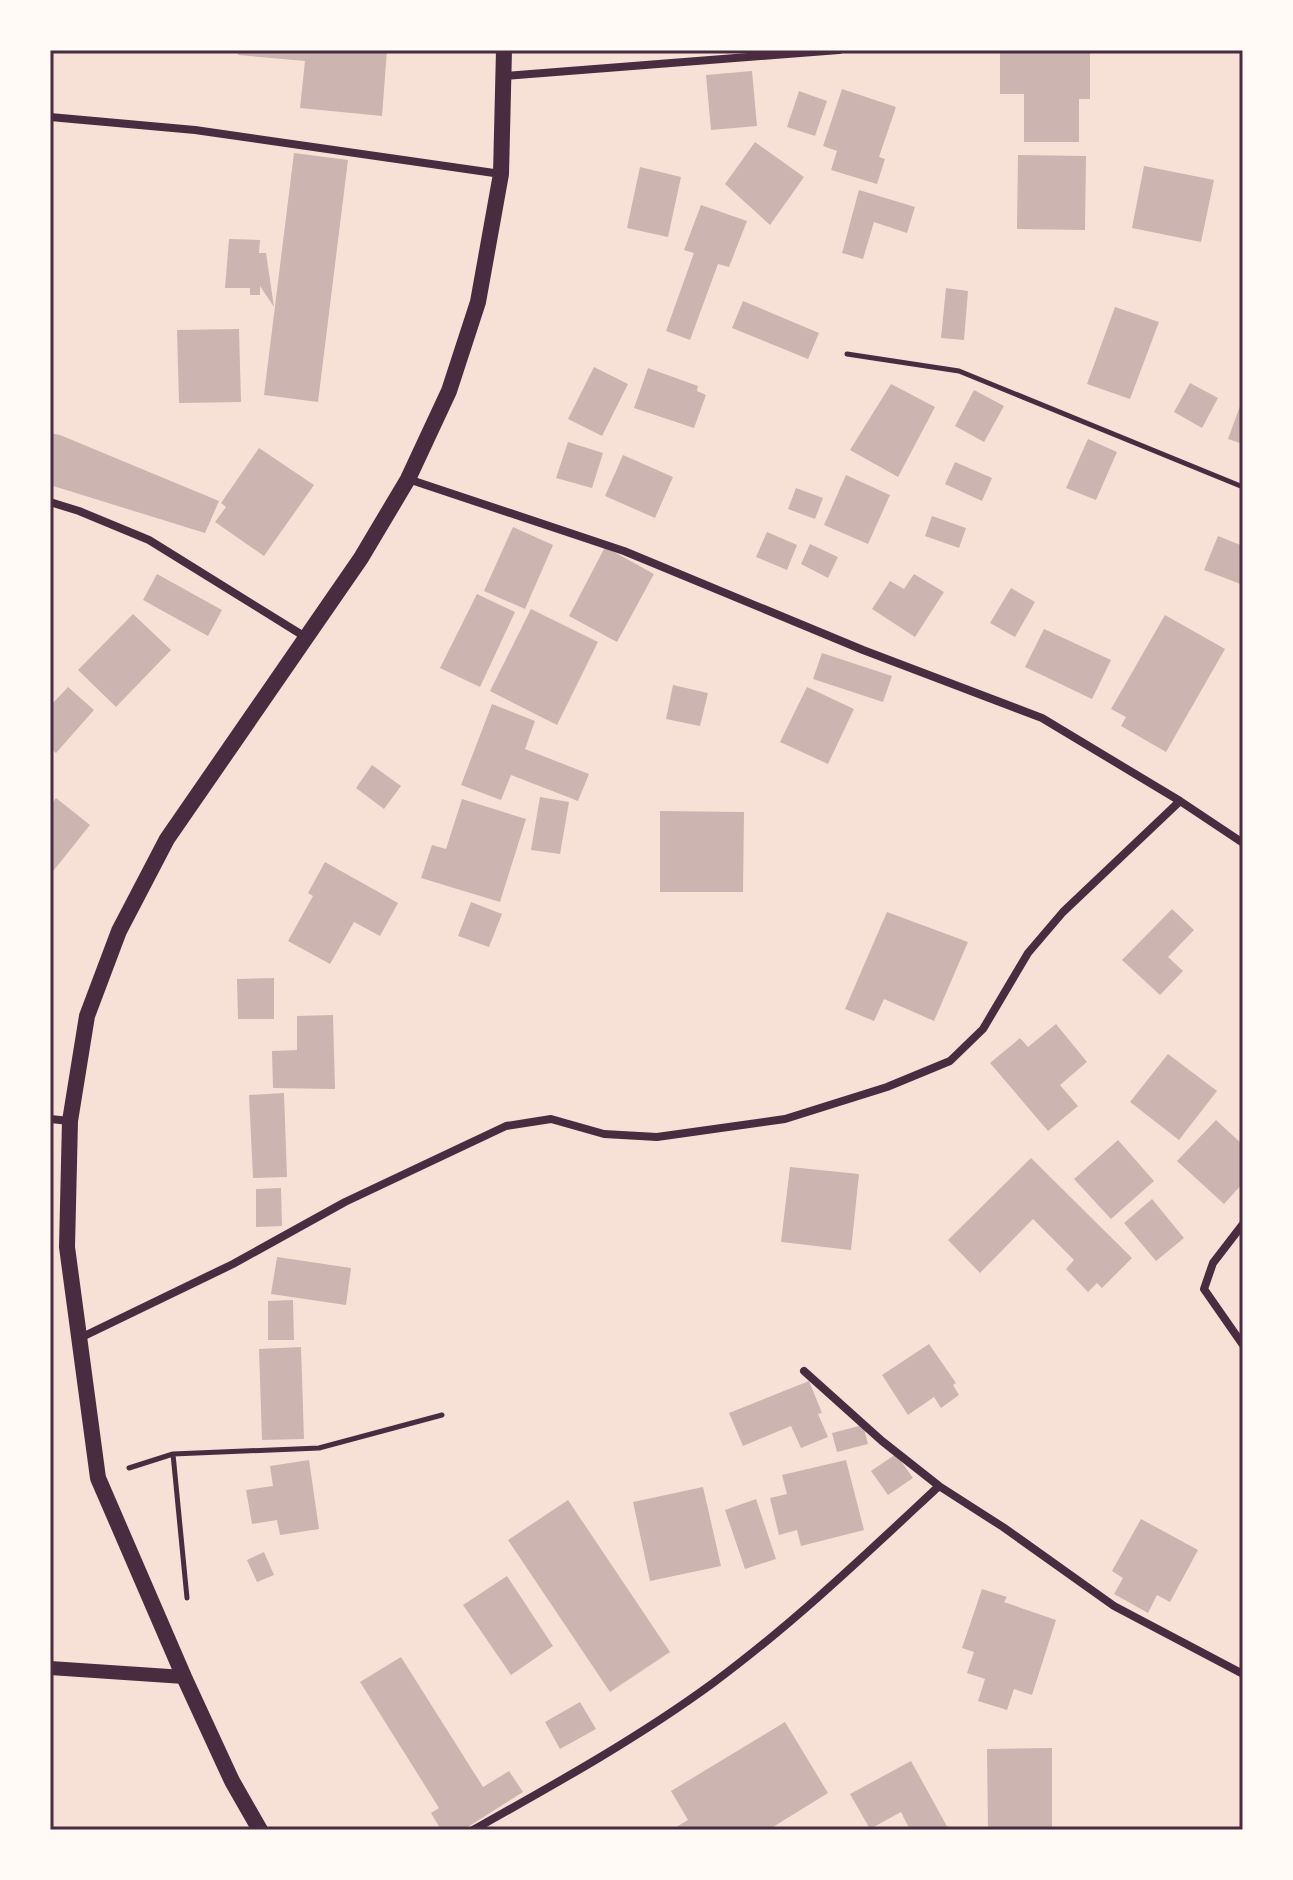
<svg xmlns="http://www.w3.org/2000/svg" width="1293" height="1880" font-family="Helvetica,sans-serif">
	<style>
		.building { fill: #ccb4b1 }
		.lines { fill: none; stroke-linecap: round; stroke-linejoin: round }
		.path { stroke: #4a2c40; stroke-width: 5 }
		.minor { stroke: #4a2c40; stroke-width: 8 }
		.tertiary { stroke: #4a2c40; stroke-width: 14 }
		.secondary { stroke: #4a2c40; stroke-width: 16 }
		.neatline { fill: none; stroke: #4a2c40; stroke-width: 3 }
	</style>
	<rect width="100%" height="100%" fill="#f7e1d7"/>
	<!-- building -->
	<path class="building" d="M238,50H387L382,116L300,108L305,61L238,55Z
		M1000,50H1090V99H1079V142H1024V94H1000Z
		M752,71L757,126L711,130L706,75Z
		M842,89L896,107L879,157L885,159L877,184L831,170L837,151L823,146Z
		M799,91L827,101L815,136L787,127Z
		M755,142L804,177L770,225L725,184Z
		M294,153L348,160L318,402L264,395Z
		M1018,155L1086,156L1085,230L1017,229Z
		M1144,166L1214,180L1201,242L1132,228Z
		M640,167L681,177L668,237L627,228Z
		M859,190L915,207L907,233L874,222L863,259L842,253Z
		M701,205L747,221L729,267L718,264L690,340L666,331L694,253L684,250Z
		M229,239L260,240L259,253H266L274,307L260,286V295H250V288H225Z
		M946,288L968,291L964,340L941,338Z
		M743,301L819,333L808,359L732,328Z
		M1115,307L1159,322L1130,399L1087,384Z
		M239,329L241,402L179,403L177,330Z
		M594,367L628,384L602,436L568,419Z
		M648,368L698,386L697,391L706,395L694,428L634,408Z
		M1190,383L1218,398L1202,428L1174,412Z
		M891,384L935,407L898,477L850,450Z
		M974,390L1004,406L984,442L955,426Z
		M1243,398V444L1228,439Z
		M50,433L60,435L219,501L205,533L50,485Z
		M1088,439L1117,452L1096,500L1066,488Z
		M568,442L603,453L592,488L556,478Z
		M259,448L314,485L264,556L215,522L226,507L221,503Z
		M623,455L673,477L655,518L605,496Z
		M955,462L992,478L982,501L945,484Z
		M846,475L890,495L868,544L824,525Z
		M796,488L823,498L815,519L788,509Z
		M932,516L966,528L959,548L925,536Z
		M513,527L553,545L525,609L484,591Z
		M767,532L797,545L787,570L756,557Z
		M1218,536L1243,546V585L1204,570Z
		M810,544L838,557L828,578L801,564Z
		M605,547L654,574L617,642L569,616Z
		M157,574L222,610L208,636L143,600Z
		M914,574L944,592L915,637L872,609L890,581L904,589Z
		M1011,588L1035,602L1015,637L990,623Z
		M477,594L515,612L480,687L440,668Z
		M531,609L598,642L557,725L490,691Z
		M133,614L171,650L116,707L78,670Z
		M1165,615L1225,649L1166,752L1121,726L1126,717L1111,709Z
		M1044,629L1111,660L1092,699L1025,667Z
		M822,653L892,676L883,702L813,679Z
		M673,685L708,693L700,726L666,719Z
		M68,687L94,710L56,753L50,748V706Z
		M807,687L854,709L828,764L780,742Z
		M492,704L535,721L525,749L589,774L578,801L511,775L501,800L461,785Z
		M372,765L401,786L384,809L356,788Z
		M540,797L569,802L560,854L531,850Z
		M56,798L90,825L50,875V806Z
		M462,799L526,819L500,902L421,878L432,845L446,849Z
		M660,811L744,812L743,892H660Z
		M325,862L398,903L380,936L354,922L330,964L288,941L313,896L308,893Z
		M471,902L502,914L489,947L458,936Z
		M1172,909L1194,930L1168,957L1183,971L1160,995L1122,960Z
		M887,912L968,942L934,1021L884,999L874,1021L845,1009Z
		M274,978V1019H238L237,979Z
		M333,1015L335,1089L273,1088L272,1051L297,1050V1016Z
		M1056,1024L1087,1062L1060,1085L1078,1106L1048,1131L990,1063L1020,1038L1028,1047Z
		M1168,1054L1217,1091L1179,1140L1130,1102Z
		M284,1093L287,1177L253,1178L249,1095Z
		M1216,1120L1243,1145V1183L1224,1204L1177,1161Z
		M1118,1140L1154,1181L1111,1219L1074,1179Z
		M1031,1158L1132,1258L1102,1288L1097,1283L1088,1292L1066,1269L1074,1260L1033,1219L980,1273L948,1240Z
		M790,1167L859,1174L851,1250L781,1242Z
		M281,1188L282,1226L256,1227V1189Z
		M1152,1199L1184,1238L1156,1261L1124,1223Z
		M277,1257L351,1268L346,1305L271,1294Z
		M293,1300L294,1340H268V1301Z
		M929,1344L956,1383L953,1385L959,1395L941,1408L934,1397L908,1415L882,1375Z
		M301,1347L304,1439L262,1440L259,1349Z
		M809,1381L822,1413L818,1414L828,1437L801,1448L791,1426L743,1446L729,1413Z
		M863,1425L868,1444L837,1452L832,1433Z
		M896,1454L913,1478L888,1495L871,1471Z
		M309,1460L319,1529L280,1535L277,1520L252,1524L246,1490L273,1486L270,1466Z
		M846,1460L864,1530L801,1546L797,1530L779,1535L770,1498L787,1494L782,1475Z
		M703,1487L721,1566L650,1581L633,1502Z
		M756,1499L776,1559L745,1569L725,1510Z
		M568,1500L670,1652L610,1692L508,1540Z
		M1141,1519L1198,1550L1170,1602L1157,1595L1148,1613L1114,1594L1123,1578L1112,1571Z
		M264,1552L274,1575L257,1582L247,1560Z
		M507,1576L553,1646L511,1675L463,1605Z
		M982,1589L1007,1597L1004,1602L1056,1620L1032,1695L1014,1689L1007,1710L978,1701L985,1679L967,1673L974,1652L962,1648Z
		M401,1657L483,1787L509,1771L523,1792L463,1830H441L431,1813L439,1808L360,1682Z
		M580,1702L596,1729L560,1749L545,1722Z
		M785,1722L828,1793L768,1830H671L688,1820L671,1791Z
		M1052,1748V1830H988L987,1749Z
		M911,1761L949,1830H910L901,1812L870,1829L850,1794Z"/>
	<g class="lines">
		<!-- path -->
		<path class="path" d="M847,354L959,371L1243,487
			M129,1468L173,1454
			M187,1598L173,1454L319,1448L442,1415"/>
		<!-- minor -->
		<path class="minor" d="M505,76L839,50
			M50,117L195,130L501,174
			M408,479L624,551L863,650L1042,718L1180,801L1243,843
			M50,502L79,511L149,540L307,638
			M50,1119L70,1121
			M1243,1224L1213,1263L1204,1289L1243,1345
			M80,1338L233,1264L345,1202L506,1126L551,1119L604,1134L657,1137L785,1119L887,1087L950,1061L983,1029L1028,953L1063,912L1180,801
			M804,1371L882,1441L939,1486L1003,1527L1114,1606L1243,1674
			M473,1830C555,1784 638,1738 713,1683C794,1623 866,1554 939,1486"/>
		<!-- tertiary -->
		<path class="tertiary" d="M50,1668L184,1677"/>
		<!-- secondary -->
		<path class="secondary" d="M260,1830L232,1781L184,1677L98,1478L67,1247L70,1121L87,1016L119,931L167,839L361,558L408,479L449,391L478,302L501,174L504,50"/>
	</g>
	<!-- border -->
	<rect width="1293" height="1880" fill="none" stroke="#fffaf5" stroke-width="104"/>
	<rect x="52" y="52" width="1189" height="1776" class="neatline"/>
</svg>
